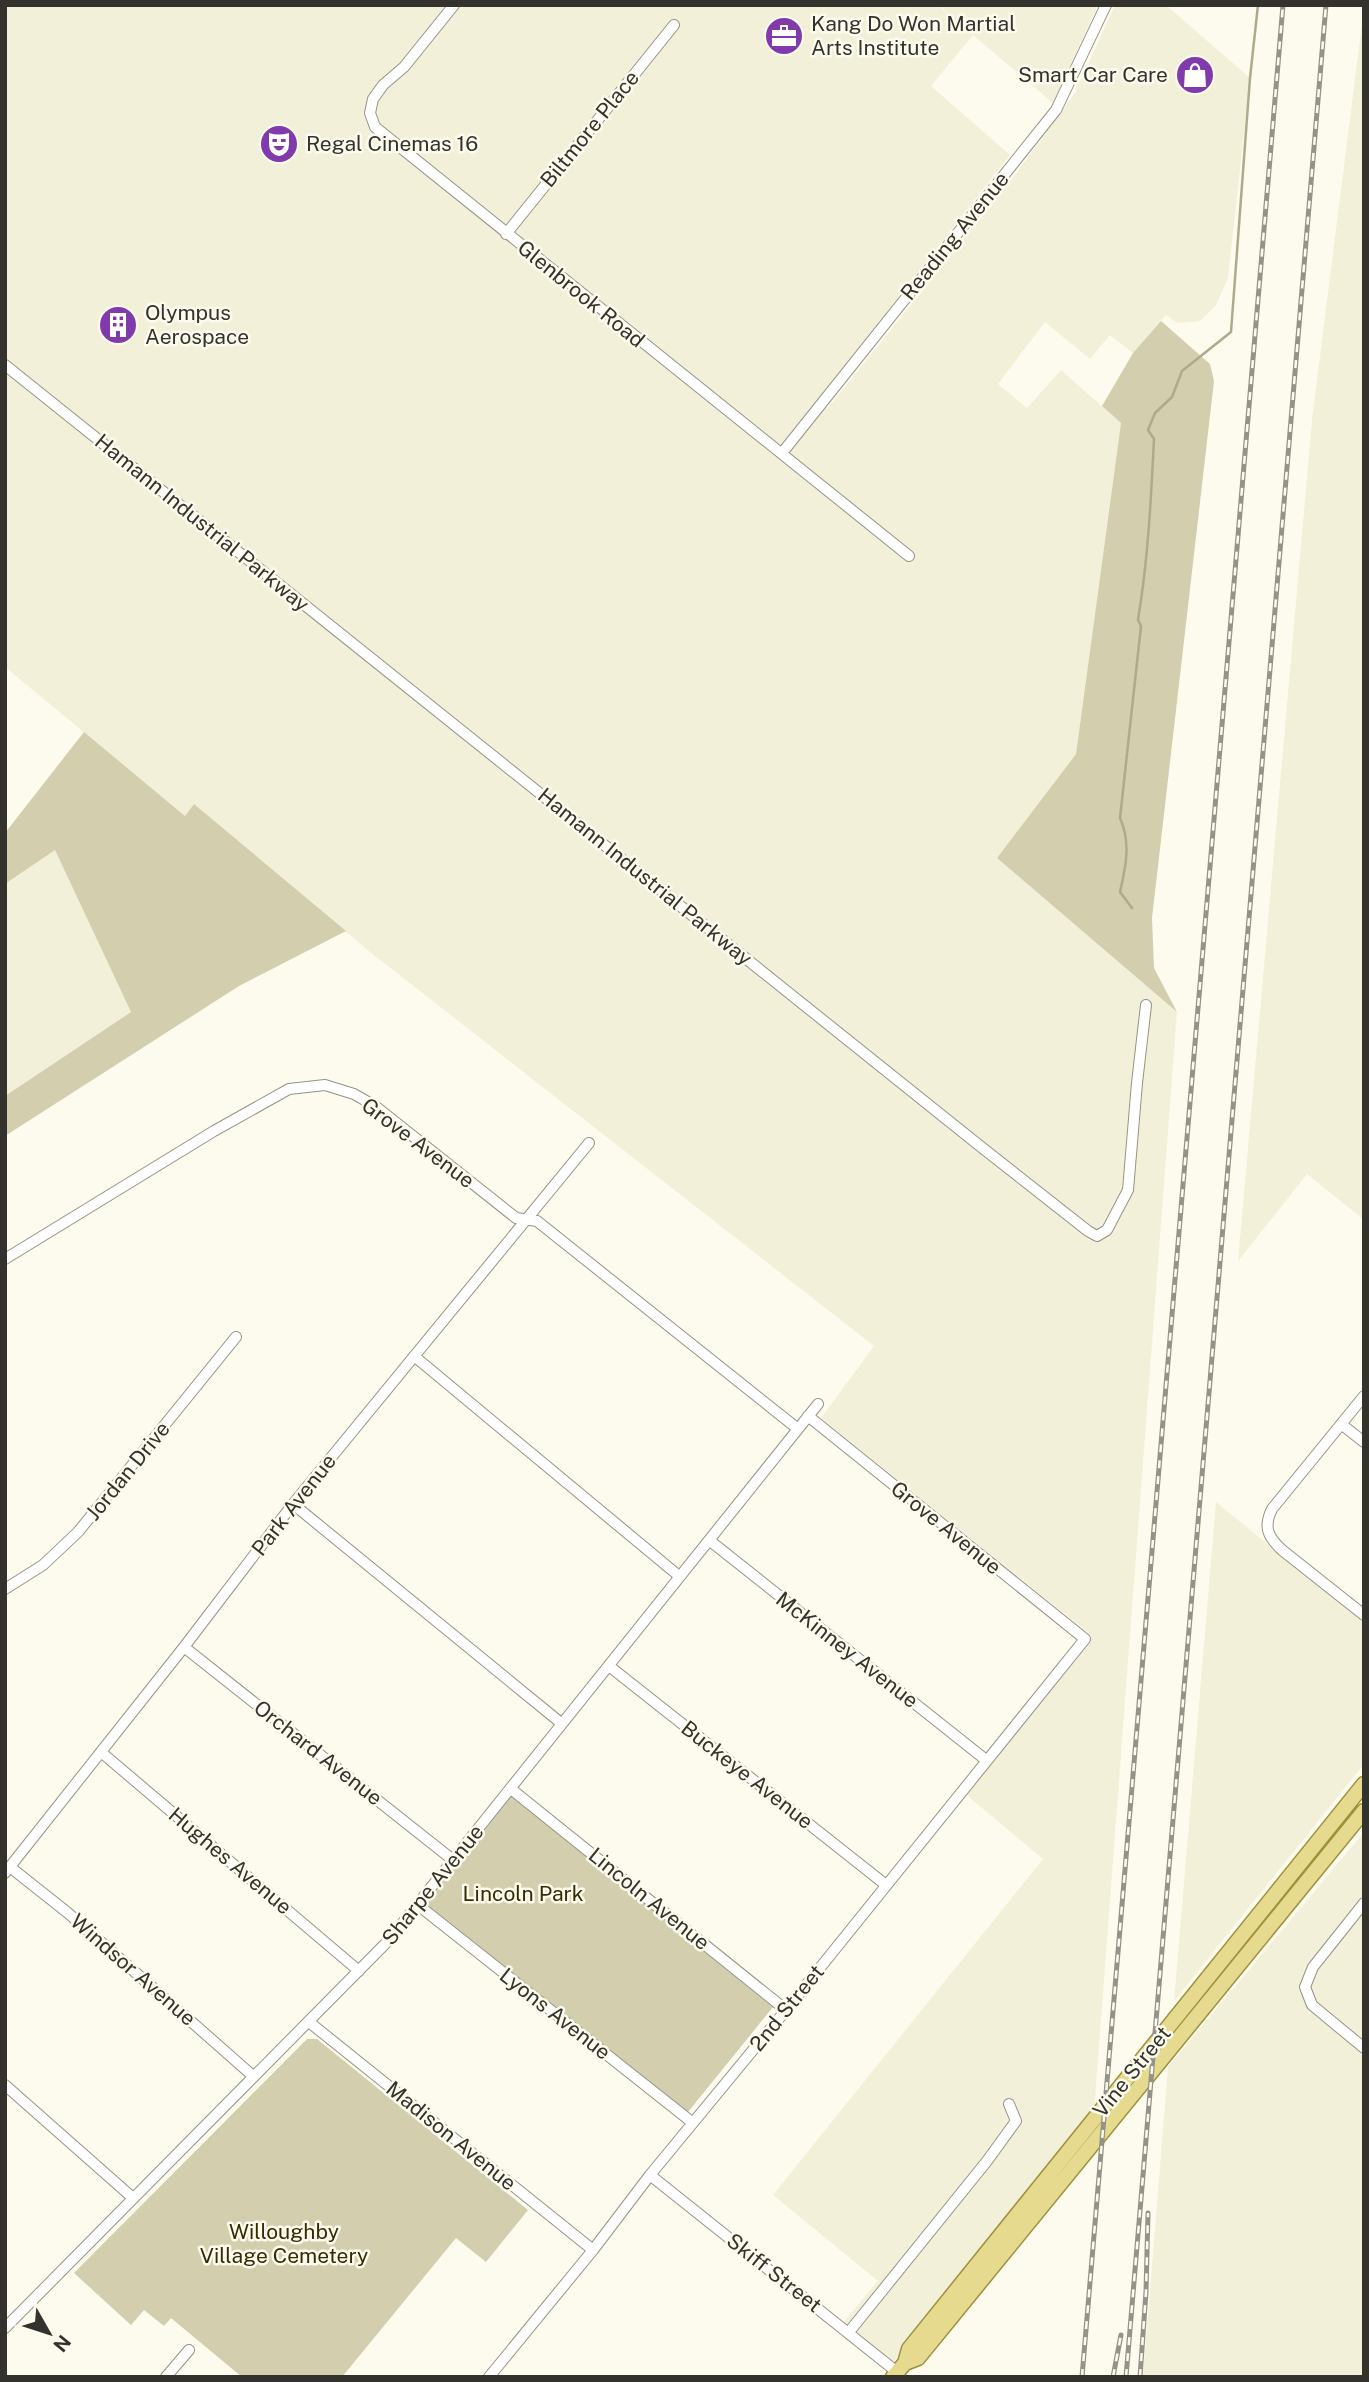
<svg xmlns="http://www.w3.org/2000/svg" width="1369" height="2382" font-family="'Public Sans',sans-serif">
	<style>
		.built { fill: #f3f0da }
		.green { fill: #d3ceae }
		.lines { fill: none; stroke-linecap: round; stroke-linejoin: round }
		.stream { stroke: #afaa8b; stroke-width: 2.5 }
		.minor-casing { stroke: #959386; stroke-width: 12 }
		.primary-casing { stroke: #9d903c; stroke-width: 17 }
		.minor { stroke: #fff; stroke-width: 10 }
		.primary { stroke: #e6da8f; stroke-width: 14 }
		.rail-casing { stroke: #949289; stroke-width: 5 }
		.rail { stroke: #fdfbed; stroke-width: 2.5; stroke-dasharray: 8; stroke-linecap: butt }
		.labels { text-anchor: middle; stroke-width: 5; stroke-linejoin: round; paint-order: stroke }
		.poi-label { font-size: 21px; fill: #33322d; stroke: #fdfbed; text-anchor: start }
		.street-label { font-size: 21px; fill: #33322d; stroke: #fdfbed }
		.park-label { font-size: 21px; fill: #332c02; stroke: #fdfbed }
	</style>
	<rect width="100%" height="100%" fill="#fdfbed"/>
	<!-- built -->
	<path class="built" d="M5,5H938L949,15L940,5H1098L1053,103L973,35L931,86L1010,155L818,399L828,408L1012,179L1075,93L1115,5H1166L1250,78L1228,278L1216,305L1200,321L1177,323L1166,315L1133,353L1110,335L1090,359L1045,322L998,384L1027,408L1061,370L1121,423L1076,754L997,858L1177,1012L1094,2113L892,2364L842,2324L878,2281L773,2195L1043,1859L963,1792L1091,1635L821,1418L874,1346L370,952L194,804L185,816L5,667Z
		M1364,7V1220L1307,1174L1238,1261L1312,420Z
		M55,849L131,1012L5,1096V884Z
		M1216,1502L1364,1622V1764L1174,2001Z
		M1364,1832V2377H1143L1168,2067Z"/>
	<!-- green -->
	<path class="green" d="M1161,321L1210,364L1214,381L1152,918L1154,968L1177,1012L997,858L1076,754L1121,423L1102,406L1133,353Z
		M84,732L185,816L194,804L346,931L239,986L5,1136V1096L131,1012L55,850L5,884V833Z
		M512,1796L773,2007L688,2112L426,1904Z
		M307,2039H317L528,2210L486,2262L456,2238L342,2377H242L171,2318L164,2326L144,2310L131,2325L74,2273Z"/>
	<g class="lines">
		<!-- stream -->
		<path class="stream" d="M1132,908L1120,892C1126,866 1131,843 1120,818L1141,626L1138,620C1148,560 1151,500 1154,439L1148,430L1155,413L1172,397L1182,371L1231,332L1250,78L1258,5"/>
		<defs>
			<path id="minor" d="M454,5L404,67L383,85L373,99L370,113L375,127L909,556
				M506,234L674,25
				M5,365L980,1146L1088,1231L1097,1236L1107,1230L1128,1190L1137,1083L1146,1005
				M782,453L1056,110L1106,5
				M5,1259L214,1131L289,1089L325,1085L354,1094L375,1106L516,1218L537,1221L798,1429
				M414,1356L679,1576
				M1364,1396L1272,1509C1263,1527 1268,1537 1282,1550L1364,1615
				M1341,1424L1364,1442
				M293,1504L561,1723
				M709,1540L986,1760
				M5,1589L43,1565L78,1532L236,1337
				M184,1647L453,1860
				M609,1666L886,1885
				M101,1752L359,1971
				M511,1789L786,2010
				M10,1867L68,1913L253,2076
				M5,1873L184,1647L293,1504L589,1143
				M1364,1903L1313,1967L1305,1987L1312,2005L1364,2048
				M418,1905L693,2123
				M309,2022L593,2250
				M5,2085L133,2198
				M650,2175L897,2372
				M5,2328L389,1940L818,1404
				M849,2332L987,2161L1016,2121L1009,2104
				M166,2377L189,2350
				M489,2377L593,2250L650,2175L786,2010L1085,1639L808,1416"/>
			<path id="primary" d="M905,2363L918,2358L1364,1811
				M893,2377L905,2363L909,2349L1364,1784"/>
		</defs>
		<!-- minor casing -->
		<use href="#minor" class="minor-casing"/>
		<!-- primary casing -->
		<use href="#primary" class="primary-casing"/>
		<!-- minor -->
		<use href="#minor" class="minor"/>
		<!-- primary -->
		<use href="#primary" class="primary"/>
		<defs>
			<path id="rail" d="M1082,2377L1283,5
				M1113,2377L1121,2335
				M1126,2377L1326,5
				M1140,2377L1146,2292L1148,2213"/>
		</defs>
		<!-- rail casing -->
		<use href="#rail" class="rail-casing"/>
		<!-- rail -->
		<use href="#rail" class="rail"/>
	</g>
	<!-- icons -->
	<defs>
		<symbol id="office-disc" viewBox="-11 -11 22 22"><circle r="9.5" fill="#813aac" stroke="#fdfbed"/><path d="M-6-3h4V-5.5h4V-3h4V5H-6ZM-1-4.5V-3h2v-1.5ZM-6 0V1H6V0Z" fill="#fff"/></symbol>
		<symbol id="shop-disc" viewBox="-11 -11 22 22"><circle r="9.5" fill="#813aac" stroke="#fdfbed"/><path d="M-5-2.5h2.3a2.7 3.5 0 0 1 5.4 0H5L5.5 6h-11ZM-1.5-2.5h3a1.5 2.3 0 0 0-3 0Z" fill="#fff"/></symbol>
		<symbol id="theatre-disc" viewBox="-11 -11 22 22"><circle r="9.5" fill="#813aac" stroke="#fdfbed"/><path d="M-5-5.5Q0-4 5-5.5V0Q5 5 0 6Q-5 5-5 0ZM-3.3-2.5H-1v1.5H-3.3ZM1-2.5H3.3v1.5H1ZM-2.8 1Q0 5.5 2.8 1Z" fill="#fff"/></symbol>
		<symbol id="building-disc" viewBox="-11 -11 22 22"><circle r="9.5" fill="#813aac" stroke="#fdfbed"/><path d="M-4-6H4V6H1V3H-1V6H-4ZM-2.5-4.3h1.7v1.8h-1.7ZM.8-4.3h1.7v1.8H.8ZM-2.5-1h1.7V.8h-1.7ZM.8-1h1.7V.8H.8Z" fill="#fff"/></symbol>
	</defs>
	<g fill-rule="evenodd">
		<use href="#office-disc" x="762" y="14" width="44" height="44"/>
		<use href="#shop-disc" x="1173" y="53" width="44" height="44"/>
		<use href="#theatre-disc" x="257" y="122" width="44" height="44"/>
		<use href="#building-disc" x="96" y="303" width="44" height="44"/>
	</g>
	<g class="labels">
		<!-- poi labels -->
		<g class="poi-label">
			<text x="811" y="31">Kang Do Won Martial<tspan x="811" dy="24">Arts Institute</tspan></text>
			<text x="1168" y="82" text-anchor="end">Smart Car Care</text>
			<text x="306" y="151">Regal Cinemas 16</text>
			<text x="145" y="320">Olympus<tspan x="145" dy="24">Aerospace</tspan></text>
		</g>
		<!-- street labels -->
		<g class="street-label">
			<text transform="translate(590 129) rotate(-51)" y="7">Biltmore Place</text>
			<text transform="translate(955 236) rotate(-51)" y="7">Reading Avenue</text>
			<text transform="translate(581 294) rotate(39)" y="7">Glenbrook Road</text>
			<text transform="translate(202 523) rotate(39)" y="7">Hamann Industrial Parkway</text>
			<text transform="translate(645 877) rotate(39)" y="7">Hamann Industrial Parkway</text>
			<text transform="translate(418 1143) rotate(37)" y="7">Grove Avenue</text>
			<text transform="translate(128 1471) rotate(-51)" y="7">Jordan Drive</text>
			<text transform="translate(294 1505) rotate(-52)" y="7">Park Avenue</text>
			<text transform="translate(946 1528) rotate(39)" y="7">Grove Avenue</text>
			<text transform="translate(847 1650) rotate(38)" y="7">McKinney Avenue</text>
			<text transform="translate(318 1753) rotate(38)" y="7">Orchard Avenue</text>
			<text transform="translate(747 1775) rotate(38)" y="7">Buckeye Avenue</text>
			<text transform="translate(230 1861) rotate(40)" y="7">Hughes Avenue</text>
			<text transform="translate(433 1885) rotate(-51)" y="7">Sharpe Avenue</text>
			<text transform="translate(649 1899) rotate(39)" y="7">Lincoln Avenue</text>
			<text transform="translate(133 1970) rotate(41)" y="7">Windsor Avenue</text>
			<text transform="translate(787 2008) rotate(-51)" y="7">2nd Street</text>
			<text transform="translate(555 2014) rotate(38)" y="7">Lyons Avenue</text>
			<text transform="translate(1132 2072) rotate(-51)" y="7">Vine Street</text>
			<text transform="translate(451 2136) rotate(39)" y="7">Madison Avenue</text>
			<text transform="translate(774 2273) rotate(38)" y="7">Skiff Street</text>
		</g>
		<!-- park labels -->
		<g class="park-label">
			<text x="523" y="1901">Lincoln Park</text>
			<text x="284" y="2239">Willoughby<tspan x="284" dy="24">Village Cemetery</tspan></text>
		</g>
	</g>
	<!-- border -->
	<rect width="1369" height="2382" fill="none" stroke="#33322d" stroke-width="14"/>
	<!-- north arrow -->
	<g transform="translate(49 2333) rotate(129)" stroke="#fdfbed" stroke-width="5" paint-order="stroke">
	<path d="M0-5L12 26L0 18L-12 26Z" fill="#33322d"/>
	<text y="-10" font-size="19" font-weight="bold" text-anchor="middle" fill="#33322d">N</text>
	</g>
</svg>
